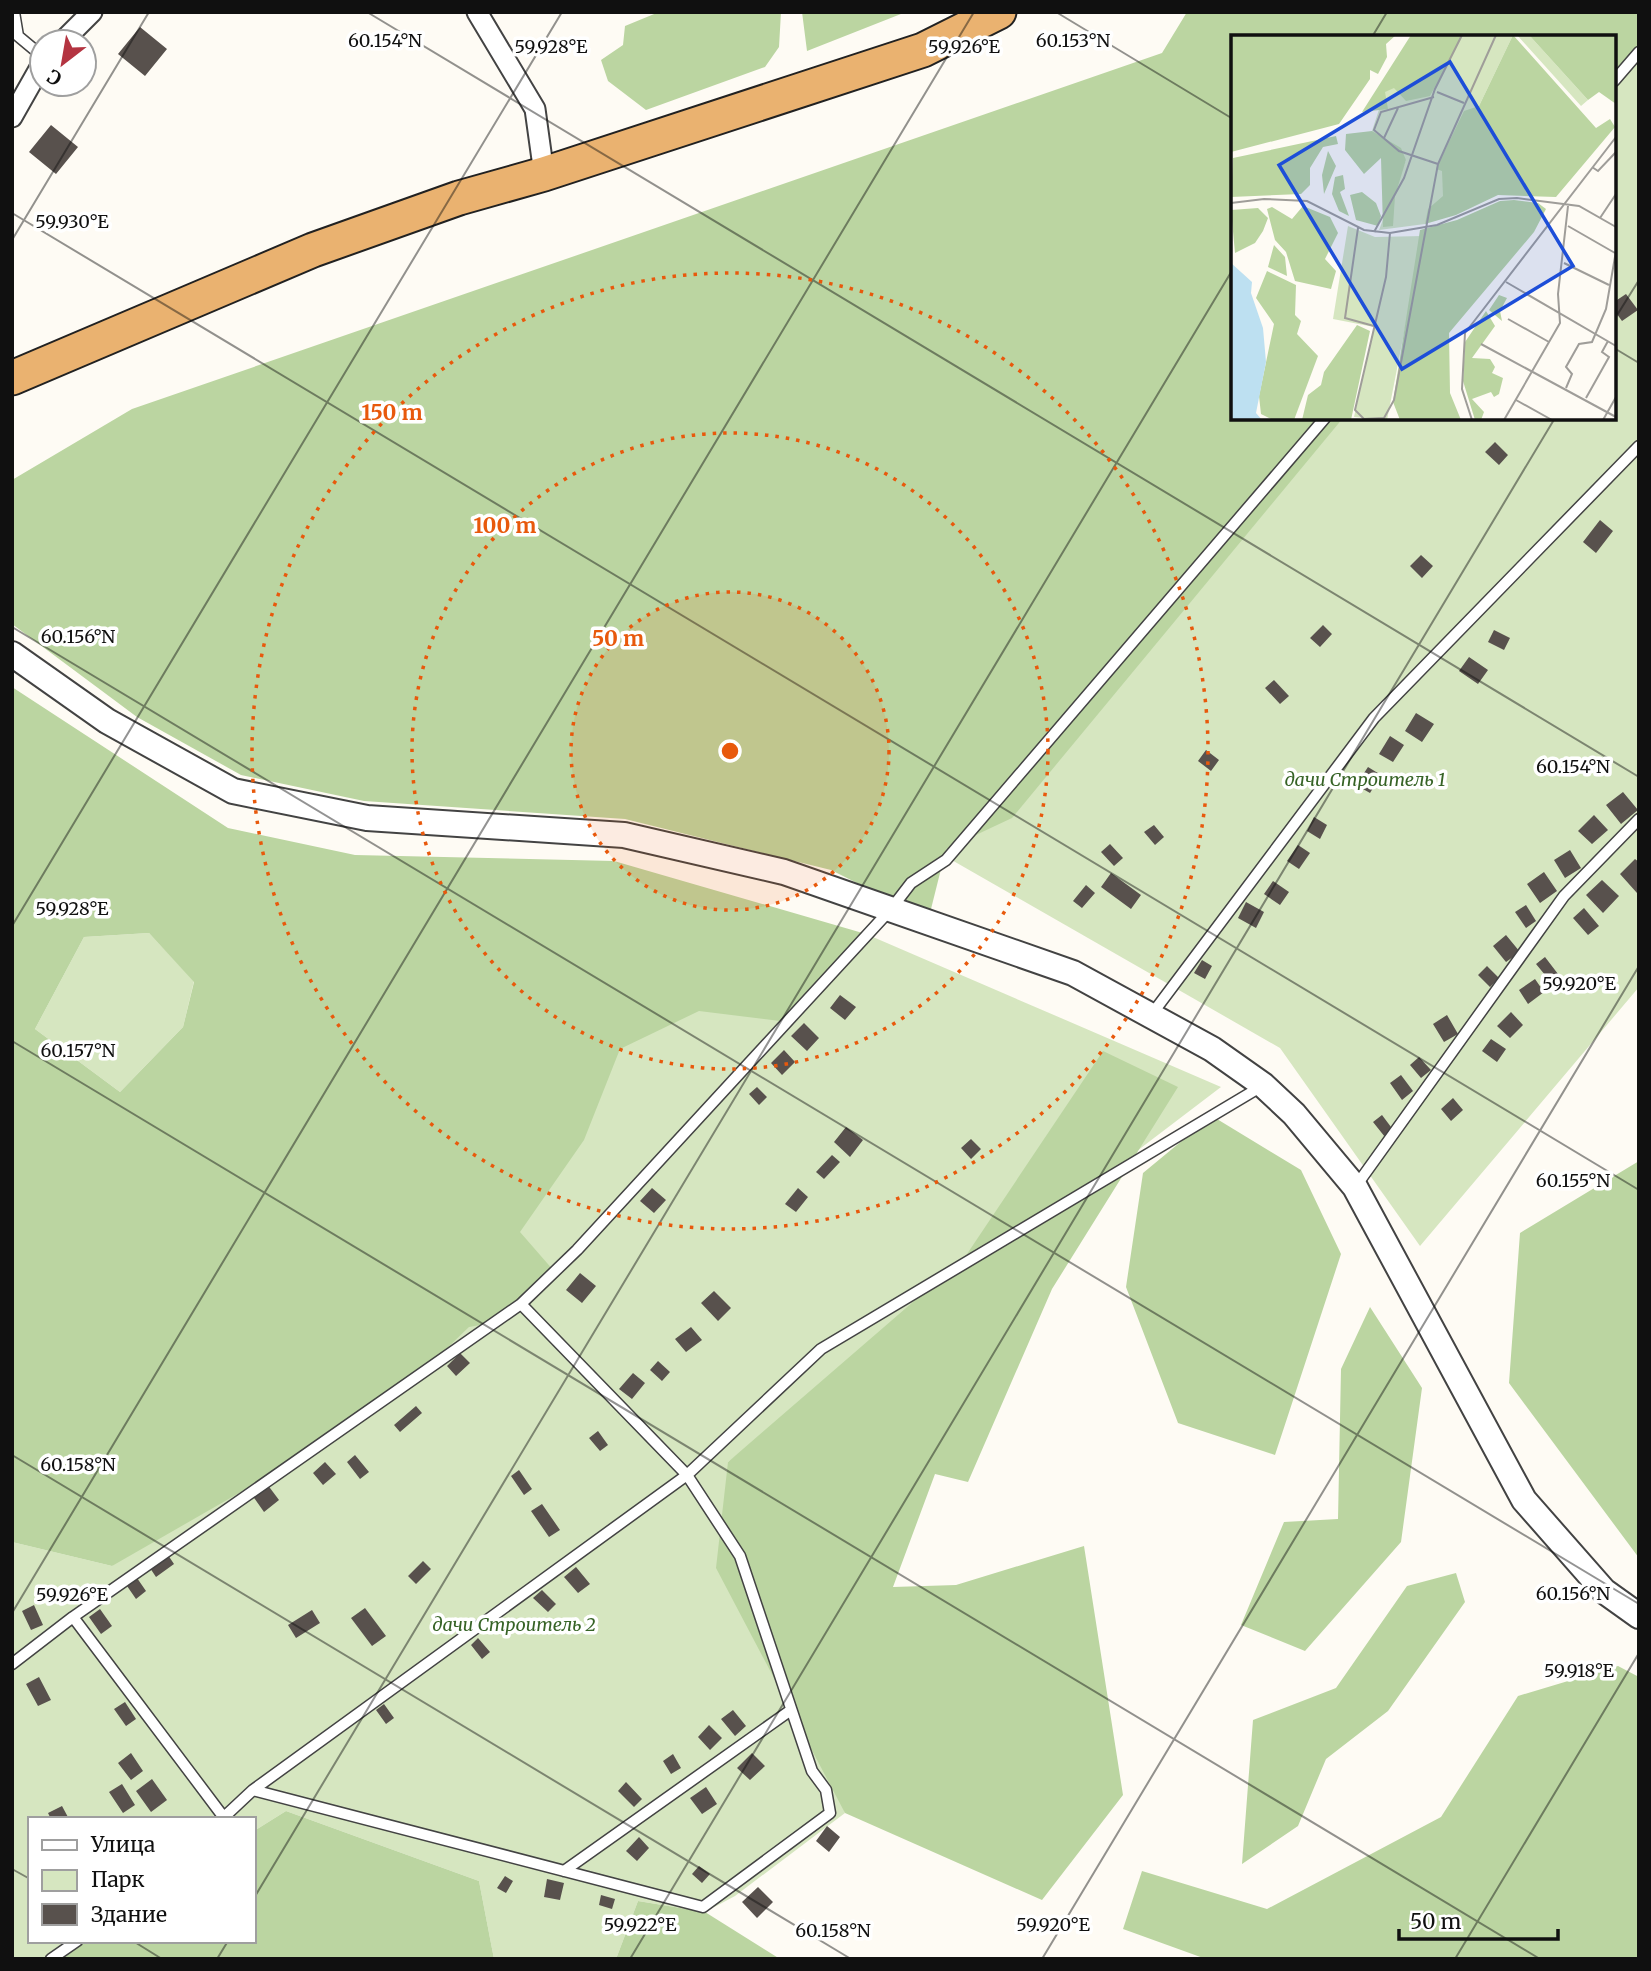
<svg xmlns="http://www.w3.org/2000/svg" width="1651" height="1971" font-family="Merriweather,serif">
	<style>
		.green { fill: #d6e6c0 }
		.forest { fill: #bbd5a1; fill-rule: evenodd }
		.building { fill: #58514d }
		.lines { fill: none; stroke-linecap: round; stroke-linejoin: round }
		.service-casing { stroke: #434343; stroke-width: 13 }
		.minor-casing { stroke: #434343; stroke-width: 23 }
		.tertiary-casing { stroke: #434343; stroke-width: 28 }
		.trunk-casing { stroke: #212121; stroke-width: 37 }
		.service { stroke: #fff; stroke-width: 10 }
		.minor { stroke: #fff; stroke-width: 19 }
		.tertiary { stroke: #fff; stroke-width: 24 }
		.trunk { stroke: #eab270; stroke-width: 33 }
		.ticks { fill: none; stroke: #101010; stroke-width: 2; stroke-opacity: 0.45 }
		.ring { fill: none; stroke: #e8590c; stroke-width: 3.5; stroke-dasharray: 3.5 7 }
		.labels { text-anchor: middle; stroke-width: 7; stroke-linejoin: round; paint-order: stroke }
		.park-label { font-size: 18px; font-style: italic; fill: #366326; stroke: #fff }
		.inset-road { fill: none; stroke: #9f9d99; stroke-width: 2 }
		.view { fill: #1d4ed8; fill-opacity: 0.15; stroke: #1d4ed8; stroke-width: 3.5 }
		.inset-edge { fill: none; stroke: #101010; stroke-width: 3.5 }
		.ticks-label { font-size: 18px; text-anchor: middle; fill: #101010; stroke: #fff; stroke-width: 7; stroke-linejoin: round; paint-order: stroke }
		.centre { fill: #e8590c; stroke: #fff; stroke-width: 3.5 }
		.ring-label { font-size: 21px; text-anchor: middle; font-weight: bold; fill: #e8590c; stroke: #fff; stroke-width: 7; stroke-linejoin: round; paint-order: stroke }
	</style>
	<rect width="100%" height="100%" fill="#fefbf4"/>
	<!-- green -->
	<path class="green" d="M1639,48V987L1420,1246L1280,1048L936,851L1315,418H1614V76Z
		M149,933L194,981L183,1027L120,1092L35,1029L84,937Z
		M866,934L1221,1087L728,1462L845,1813L735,1896L705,1912L638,1901L616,1959H494L479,1881L286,1811L254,1831V1819H30V1941H71L42,1959H12V1542L112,1566L611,1011Z"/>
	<!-- forest -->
	<path class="forest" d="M659,12H781L779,47L765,67L646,110L608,81L601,60L623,45L625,26Z
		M802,12H906L807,51Z
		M1187,12H1639V61L1614,91V37H1233V418H1343L1012,818L946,849L930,913L885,897L831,870L625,819L364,801L241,775L137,717L12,624V480L132,409L1162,53Z
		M12,687L228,828L355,855L614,861L866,934L780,1021L699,1011L620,1049L584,1140L520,1232L554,1271L509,1320L469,1327L417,1377L361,1423L112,1566L12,1542ZM149,933L194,982L183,1027L120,1092L35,1029L84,937Z
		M1103,1051L1178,1087L1052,1289L968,1482L935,1474L893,1587L956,1585L1084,1546L1123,1795L1042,1900L845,1813L716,1568L728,1462L965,1257Z
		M1212,1116L1301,1170L1341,1254L1275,1455L1178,1423L1126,1287L1143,1173Z
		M1639,1161V1558L1509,1383L1520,1233Z
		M1370,1307L1422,1388L1401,1542L1305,1651L1241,1625L1284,1522L1338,1519L1341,1369Z
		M1456,1573L1465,1602L1388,1711L1326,1759L1298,1826L1242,1864L1253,1720L1336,1688L1407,1586Z
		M1618,1666L1639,1677V1959H1206L1123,1929L1142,1871L1267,1909L1441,1817L1518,1696Z
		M286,1811L479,1881L494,1959H42L71,1941H254V1831Z
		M638,1901L705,1912L780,1959H616Z"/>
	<!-- building -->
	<path class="building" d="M140,27L167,49L145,76L118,54Z
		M51,125L78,147L56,174L29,152Z
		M1626,294L1638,310L1622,321L1614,310V302Z
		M1495,442L1508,455L1499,465L1485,452Z
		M1600,520L1613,531L1596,553L1583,542Z
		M1421,555L1433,566L1422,578L1410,566Z
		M1323,625L1332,634L1320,647L1310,638Z
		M1494,630L1510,638L1504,650L1488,642Z
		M1469,657L1488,670L1478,684L1459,671Z
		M1274,680L1289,696L1280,704L1265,688Z
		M1416,713L1434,724L1422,742L1405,731Z
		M1390,736L1404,745L1393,762L1379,754Z
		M1206,750L1219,760L1211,771L1198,761Z
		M1368,767L1381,775L1370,793L1356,785Z
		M1623,792L1638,810L1621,824L1606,805Z
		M1594,815L1608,830L1592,844L1578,831Z
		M1314,817L1327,825L1320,839L1307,831Z
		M1154,825L1164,837L1155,845L1144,832Z
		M1110,844L1123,858L1114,866L1101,852Z
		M1298,845L1310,853L1299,869L1287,861Z
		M1570,850L1581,868L1565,878L1554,860Z
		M1635,859L1639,862L1637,893L1620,874Z
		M1544,872L1557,891L1540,903L1527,884Z
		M1111,873L1141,895L1131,909L1101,887Z
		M1602,880L1619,896L1603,913L1586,895Z
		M1273,881L1289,892L1280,905L1264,894Z
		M1086,885L1095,893L1082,908L1073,901Z
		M1246,902L1264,912L1256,928L1238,918Z
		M1526,905L1536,921L1526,928L1515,912Z
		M1584,908L1599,926L1588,935L1573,918Z
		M1506,935L1520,952L1506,962L1493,946Z
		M1545,957L1558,974L1550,981L1536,964Z
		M1202,960L1212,966L1205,979L1194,973Z
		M1487,966L1499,978L1490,987L1478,975Z
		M1535,979L1544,992L1528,1004L1519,990Z
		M840,995L856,1007L845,1020L830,1008Z
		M1511,1012L1523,1025L1510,1038L1497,1026Z
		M1447,1015L1458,1034L1444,1042L1433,1024Z
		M804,1023L819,1038L807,1051L791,1036Z
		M1491,1039L1506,1049L1497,1062L1482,1051Z
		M784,1050L795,1062L782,1075L771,1063Z
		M1419,1057L1431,1070L1421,1078L1410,1065Z
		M1401,1075L1413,1091L1402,1100L1390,1083Z
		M757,1087L767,1097L759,1105L749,1094Z
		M1453,1098L1463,1110L1451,1121L1441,1109Z
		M1382,1115L1394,1131L1385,1137L1373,1122Z
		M846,1127L863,1140L850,1157L834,1142Z
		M971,1139L981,1149L971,1159L961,1148Z
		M832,1155L840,1162L824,1179L816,1172Z
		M652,1188L666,1200L654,1213L640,1201Z
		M798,1188L808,1197L796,1212L785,1204Z
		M580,1273L596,1286L582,1303L566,1290Z
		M714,1291L731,1308L718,1321L701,1303Z
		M691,1327L702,1340L686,1352L675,1339Z
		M460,1353L470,1363L456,1376L447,1366Z
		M658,1361L670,1372L662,1381L650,1370Z
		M633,1373L645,1383L632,1399L619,1389Z
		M416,1406L422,1413L400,1432L394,1425Z
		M598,1431L608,1445L600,1451L589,1438Z
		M355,1455L369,1472L360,1479L347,1462Z
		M325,1462L336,1474L323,1485L313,1473Z
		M519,1470L532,1489L524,1495L511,1476Z
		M267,1484L279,1500L264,1512L252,1495Z
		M542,1504L560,1530L549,1537L531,1511Z
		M168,1555L174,1564L156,1577L150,1568Z
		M423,1561L431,1569L416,1584L408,1576Z
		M576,1567L590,1584L578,1593L564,1577Z
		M137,1578L146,1591L136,1599L127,1586Z
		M542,1590L556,1604L548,1612L533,1598Z
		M34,1605L43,1625L31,1630L22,1611Z
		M365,1608L386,1636L372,1646L351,1618Z
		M100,1609L112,1626L101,1634L89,1617Z
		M312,1610L320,1623L296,1638L288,1625Z
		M478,1638L490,1652L482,1659L471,1645Z
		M39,1677L51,1700L38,1706L26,1684Z
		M125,1702L136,1719L126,1726L114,1709Z
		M384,1704L394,1718L386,1724L376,1710Z
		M733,1710L746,1726L735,1736L721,1719Z
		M709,1725L722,1738L710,1750L698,1737Z
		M131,1753L143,1771L131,1780L118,1763Z
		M752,1753L765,1766L750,1780L737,1768Z
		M673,1754L681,1768L671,1774L663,1761Z
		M152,1779L167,1800L151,1812L136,1791Z
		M626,1782L642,1799L634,1807L618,1791Z
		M122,1784L135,1805L123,1813L109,1792Z
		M706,1787L717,1804L702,1814L690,1798Z
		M62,1806L69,1819H51L48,1813Z
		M827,1826L840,1837L829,1852L816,1841Z
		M639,1837L649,1848L637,1861L626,1851Z
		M699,1866L710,1874L702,1883L692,1874Z
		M505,1876L513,1881L506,1893L497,1888Z
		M547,1879L564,1883L560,1900L544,1897Z
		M758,1887L773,1902L757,1918L742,1902Z
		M601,1895L615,1899L612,1909L599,1905Z"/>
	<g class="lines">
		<defs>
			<path id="service" d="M14,12L18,36L42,56
				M1614,81L1639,52
				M1152,1014L1374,718L1639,446
				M1356,1186L1564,896L1639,819
				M73,1617L222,1815
				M12,1664L73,1617L521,1304L577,1250L891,909L911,883L946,860L1325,418
				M253,1790L703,1907L830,1813L826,1790L812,1771L740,1556L687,1475L521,1304
				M222,1819L253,1790L687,1475L821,1349L1262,1086
				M564,1871L791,1710
				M51,1959L77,1941"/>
			<path id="minor" d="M477,12L535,109L544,174
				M62,42L92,12
				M12,117L42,64"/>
			<path id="tertiary" d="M12,654L107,721L233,791L367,818L624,835L784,872L1073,973L1212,1049L1263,1085L1294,1114L1355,1187L1524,1500L1604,1591L1639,1616"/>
			<path id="trunk" d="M12,378L313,250L459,198L544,174L923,50L999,12"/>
		</defs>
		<!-- service casing -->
		<use href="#service" class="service-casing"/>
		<!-- minor casing -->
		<use href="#minor" class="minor-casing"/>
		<!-- tertiary casing -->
		<use href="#tertiary" class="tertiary-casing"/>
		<!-- trunk casing -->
		<use href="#trunk" class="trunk-casing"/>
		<!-- service -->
		<use href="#service" class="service"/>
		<!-- minor -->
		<use href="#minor" class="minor"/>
		<!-- tertiary -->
		<use href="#tertiary" class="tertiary"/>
		<!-- trunk -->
		<use href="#trunk" class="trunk"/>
	</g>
	<!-- ticks -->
	<path class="ticks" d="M367,12L1639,777M1056,12L1233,119M1372,37L1387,12M12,213L1639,1190M12,240L149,12M1614,320L1639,280M1614,348L1639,363M12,627L1639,1604M12,926L562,12M12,1041L1540,1959M12,1455L851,1959M12,1613L974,12M12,1869L30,1879M254,1898L1233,269M133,1941L162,1959M217,1959L228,1941M630,1959L1555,418M1042,1959L1639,966M1455,1959L1639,1653"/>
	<!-- distance rings -->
	<circle cx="730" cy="751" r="159" fill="#e8590c" fill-opacity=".12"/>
	<g class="ring">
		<circle cx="730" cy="751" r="159"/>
		<circle cx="730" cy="751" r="318"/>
		<circle cx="730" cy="751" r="478"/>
	</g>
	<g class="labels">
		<!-- park labels -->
		<g class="park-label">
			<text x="1365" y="786">дачи Строитель 1</text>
			<text x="514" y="1631">дачи Строитель 2</text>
		</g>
	</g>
	<!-- overview -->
	<g transform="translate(1231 35)">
		<rect width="385" height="385" fill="#fefbf4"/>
		<path d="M232,0H282L248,71L216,165L194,189L148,195L175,125L141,96L154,56ZM286,0H298L357,65L350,71ZM117,191L144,202L192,201L156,385L123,382L143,292L102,284Z" fill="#d6e6c0"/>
		<path d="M0,0H165L155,9L156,22L147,39L139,35V44L108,89L0,117ZM180,0H232L199,61L175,66L163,53L154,57L157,74L131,77ZM282,0L365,93L379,84L384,92L325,162L267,160L225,180L194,189L197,174L212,161L211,136L205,134L233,76L248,71ZM298,0H385V69L368,57L357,65ZM141,96L170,113L175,125L164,161L162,191L152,192L150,123L133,139L114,115L115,99ZM105,101L107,109L92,112L79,133V150L70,159L0,162L2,123ZM97,116L105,131L93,159L91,140ZM112,140L114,154L109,157L118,181L108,176L101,159L104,142ZM131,157L145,168L150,181L147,191L125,185L119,160ZM283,165L307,168L315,174L303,197L218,298L219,358L230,385H169L162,367L189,195L226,185L269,166ZM72,171L99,182L107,198L94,224L105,236L100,254L64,246L55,217L44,205L36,174L41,172L61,184ZM27,173L37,183L32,196L24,208L4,218L0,175ZM43,210L54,222L56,241L37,232ZM36,236L65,250L64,280L70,286L66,299L87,321L63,385H42L30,379L28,361L43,289L25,263ZM268,260L276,263L269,276L271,286L258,275ZM255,276L264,291L241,323L259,324L264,332L261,338L272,343L268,359L263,362L260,357L241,364L253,377L250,385H244L232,346L234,307ZM126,290L139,296L120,385H71L77,360L90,350L93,337Z" fill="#bbd5a1"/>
		<path d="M0,228L21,247L20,258L32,293L35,327L25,378L31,385H0Z" fill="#bde0f1"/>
		<path class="inset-road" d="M206,57L233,68M203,62L150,77L143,95L168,116L207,129M153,103L167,73M361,132L367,136L385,117M0,168L33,164L76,166L133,195L159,198L206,190L268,164L286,163L348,171L385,192M369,183L385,159M337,191L384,218M127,193L114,283L143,291M143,197L173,143L204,54L231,0M159,198L155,242L124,375L133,384L153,383L163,365L207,129L265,0M333,228L378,250M275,247L385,311M277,284L318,307M250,309L385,382M335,353L341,339L335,332L348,309L361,307L375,274L385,216M355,363L378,322L371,317L377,306M285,365L321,385M241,385L231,354L234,298L385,102M273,385L329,288L327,259L337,171M372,385L385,362"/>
		<path class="view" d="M219,27L342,231L171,334L48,130Z"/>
		<rect width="385" height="385" class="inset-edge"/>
	</g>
	<g class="ticks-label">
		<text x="385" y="47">60.154°N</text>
		<text x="1073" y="47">60.153°N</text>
		<text x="551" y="53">59.928°E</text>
		<text x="964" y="53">59.926°E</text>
		<text x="72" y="228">59.930°E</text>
		<text x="78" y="643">60.156°N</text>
		<text x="1573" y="773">60.154°N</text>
		<text x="72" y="915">59.928°E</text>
		<text x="1579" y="990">59.920°E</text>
		<text x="78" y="1057">60.157°N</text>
		<text x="1573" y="1187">60.155°N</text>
		<text x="78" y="1471">60.158°N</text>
		<text x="1573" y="1600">60.156°N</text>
		<text x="72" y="1601">59.926°E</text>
		<text x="1579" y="1677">59.918°E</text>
		<text x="640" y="1931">59.922°E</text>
		<text x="1053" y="1931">59.920°E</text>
		<text x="833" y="1937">60.158°N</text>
	</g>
	<circle cx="730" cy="751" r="10" class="centre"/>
	<g class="ring-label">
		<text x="392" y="420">150 m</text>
		<text x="505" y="533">100 m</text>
		<text x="618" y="646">50 m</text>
	</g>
	<!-- border -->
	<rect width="1651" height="1971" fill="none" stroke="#101010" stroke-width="28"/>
	<!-- legend -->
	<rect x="28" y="1817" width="228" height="126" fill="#ffffff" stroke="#9f9f9f" stroke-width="2"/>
	<rect x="42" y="1840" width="35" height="10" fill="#ffffff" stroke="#9f9f9f" stroke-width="2"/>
	<text x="91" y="1852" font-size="21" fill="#101010">Улица</text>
	<rect x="42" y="1870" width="35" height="21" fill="#d6e6c0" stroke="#9f9f9f" stroke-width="2"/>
	<text x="91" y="1887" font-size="21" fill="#101010">Парк</text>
	<rect x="42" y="1904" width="35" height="21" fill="#58514d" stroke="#9f9f9f" stroke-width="2"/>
	<text x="91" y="1922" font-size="21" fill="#101010">Здание</text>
	<!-- north arrow -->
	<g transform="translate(63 63) rotate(211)"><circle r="33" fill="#ffffff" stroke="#9f9f9f" stroke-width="2"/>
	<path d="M0-5L12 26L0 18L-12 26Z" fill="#b43441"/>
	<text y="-10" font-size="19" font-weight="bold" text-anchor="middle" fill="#101010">С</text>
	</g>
	<!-- scale -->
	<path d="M1399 1929v10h159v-10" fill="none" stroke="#101010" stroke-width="3.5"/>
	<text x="1410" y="1929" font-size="21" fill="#101010" stroke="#ffffff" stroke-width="5" paint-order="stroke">50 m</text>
</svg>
